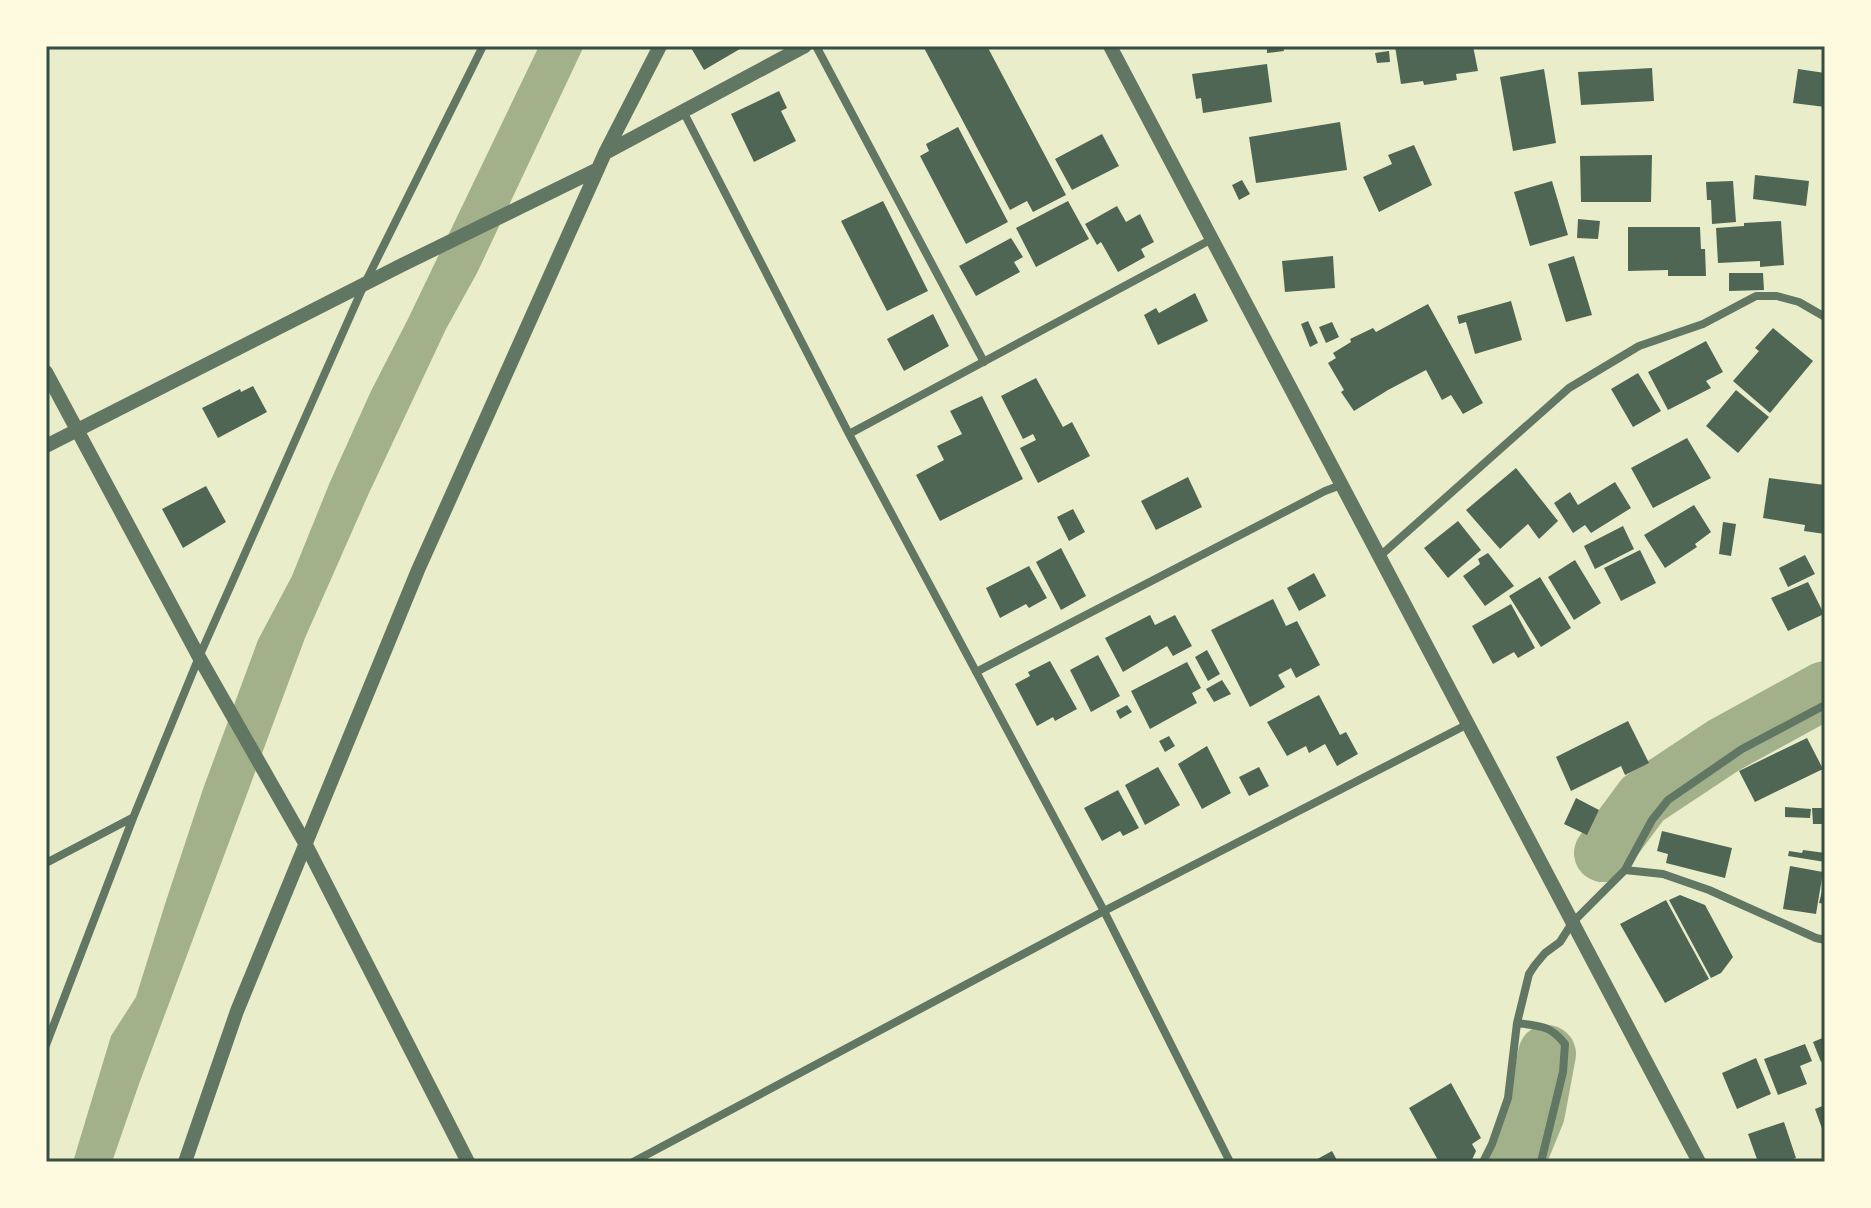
<svg xmlns="http://www.w3.org/2000/svg" width="1871" height="1208" font-family="Lato,sans-serif">
	<style>
		.water { fill: #a3b18a }
		.lines { fill: none; stroke-linecap: round; stroke-linejoin: round }
		.river { stroke: #a3b18a; stroke-width: 58 }
		.building { fill: #4f6655 }
		.minor { stroke: #617663; stroke-width: 8 }
		.tertiary { stroke: #617663; stroke-width: 14 }
		.neatline { fill: none; stroke: #344e41; stroke-width: 3 }
	</style>
	<rect width="100%" height="100%" fill="#e9edc9"/>
	<!-- water -->
	<path class="water" d="M539,46H584L477,273L446,329L369,493L305,638L139,1084L112,1162H73L111,1036L136,997L166,901L203,789L258,640L292,576L330,482L371,391L408,319Z"/>
	<g class="lines">
		<!-- river -->
		<path class="river" d="M1603,853L1643,799L1723,746L1825,690
			M1516,1162L1536,1113L1547,1054"/>
	</g>
	<!-- building -->
	<path class="building" d="M690,46H745L704,70Z
		M923,46H987L1066,195L1033,212L1027,201L1010,210Z
		M1267,46H1283L1284,51L1267,53Z
		M1395,46H1473L1478,71L1456,74L1457,80L1424,85L1423,81L1401,84Z
		M1389,51L1390,62L1377,63L1375,53Z
		M1267,64L1272,102L1203,113L1201,98L1196,99L1192,74Z
		M1652,68L1654,101L1581,105L1578,72Z
		M1544,69L1556,143L1513,151L1500,77Z
		M1798,69L1825,73V107L1793,103Z
		M779,91L787,108L781,111L796,141L754,162L731,114Z
		M1340,122L1347,170L1256,183L1249,137Z
		M958,127L1008,222L966,244L920,156L929,151L926,144Z
		M1102,134L1119,166L1072,190L1055,159Z
		M1414,145L1432,185L1379,212L1363,177L1392,164L1388,155Z
		M1652,155L1651,202H1581L1580,156Z
		M1755,175L1809,181L1806,206L1753,199Z
		M1242,180L1250,194L1239,200L1232,185Z
		M1552,181L1568,235L1530,246L1514,192Z
		M1733,181L1736,222L1712,224L1711,200H1707L1706,182Z
		M883,201L928,291L887,311L841,221Z
		M1068,201L1089,239L1036,267L1016,228Z
		M1117,206L1126,222L1140,214L1154,242L1141,249L1145,257L1118,272L1101,242L1097,245L1085,224Z
		M1578,219L1600,221L1598,239L1577,238Z
		M1781,221L1784,265L1760,267V261L1718,263L1716,228L1744,226V223Z
		M1628,227H1700L1701,249H1705L1706,276H1668V270L1628,271Z
		M1011,238L1023,257L1014,262L1020,272L976,296L959,266Z
		M1333,256L1335,288L1285,292L1282,261Z
		M1574,256L1592,315L1566,322L1548,264Z
		M1729,273H1763L1764,290L1729,291Z
		M1195,293L1208,321L1158,345L1144,315L1156,308L1159,313Z
		M1511,301L1522,340L1475,354L1466,322L1459,324L1457,316Z
		M1428,304L1483,403L1463,414L1451,395L1442,400L1426,370L1388,390L1354,411L1341,392L1344,390L1328,363L1336,358L1333,353L1351,342L1350,339L1373,328L1376,332Z
		M933,314L949,346L904,371L887,339Z
		M1308,321L1318,343L1310,347L1301,324Z
		M1332,322L1339,337L1326,343L1319,327Z
		M1773,328L1813,361L1770,413L1733,381L1759,351L1755,348Z
		M1706,341L1723,372L1706,381L1711,388L1668,410L1648,372Z
		M1638,373L1661,411L1633,427L1611,389Z
		M1036,378L1063,427L1072,422L1090,456L1038,483L1020,448L1036,440L1033,434L1023,439L1001,396Z
		M253,386L267,412L218,438L202,408L240,389L241,392Z
		M1736,390L1769,417L1738,453L1706,426Z
		M982,396L1023,479L940,521L916,475L944,460L937,446L962,434L950,411Z
		M1687,438L1711,478L1653,508L1631,468Z
		M1516,468L1558,521L1539,539L1528,524L1500,549L1466,510Z
		M1188,477L1202,507L1156,530L1141,501Z
		M1769,478L1825,485V534L1804,531L1805,525L1763,518Z
		M1615,482L1631,508L1591,533L1585,525L1573,533L1554,503L1570,492L1578,505Z
		M206,486L226,522L183,548L162,509Z
		M1694,505L1711,532L1695,544L1697,547L1665,568L1644,535Z
		M1073,509L1085,532L1069,541L1057,517Z
		M1458,521L1481,550L1448,578L1424,548Z
		M1723,522L1736,524L1731,556L1719,554Z
		M1623,526L1634,549L1595,569L1584,546Z
		M1061,548L1086,596L1061,610L1036,562Z
		M1640,550L1656,583L1621,601L1604,568Z
		M1488,553L1514,586L1485,606L1463,576L1480,564L1478,559Z
		M1805,555L1815,574L1788,587L1779,568Z
		M1575,560L1601,603L1574,620L1548,577Z
		M1029,566L1047,598L1029,608L1026,604L1000,618L986,588Z
		M1314,573L1326,596L1299,611L1287,588Z
		M1540,577L1571,628L1541,647L1509,596Z
		M1808,582L1824,614L1788,631L1771,598Z
		M1273,599L1286,626L1297,621L1320,665L1296,678L1291,668L1278,675L1285,687L1250,707L1211,630Z
		M1511,604L1535,648L1518,658L1514,652L1493,664L1472,626Z
		M1150,615L1155,625L1175,615L1192,646L1173,656L1167,646L1123,672L1105,638Z
		M1207,650L1220,674L1208,681L1195,657Z
		M1098,655L1120,696L1091,712L1070,670Z
		M1050,661L1077,709L1055,721L1053,717L1037,726L1015,684L1030,676L1028,672Z
		M1187,662L1201,688L1192,693L1197,703L1150,729L1131,691Z
		M1222,680L1231,694L1214,702L1206,689Z
		M1319,695L1340,735L1346,732L1358,754L1337,766L1325,744L1309,753L1306,746L1287,756L1267,722Z
		M1127,705L1132,712L1120,719L1116,711Z
		M1628,721L1649,763L1625,775L1621,766L1571,791L1556,757Z
		M1169,736L1175,746L1165,752L1159,741Z
		M1807,738L1823,769L1755,802L1739,771Z
		M1207,746L1231,793L1202,809L1178,764Z
		M1158,767L1180,805L1145,825L1125,785Z
		M1259,767L1269,786L1249,796L1239,777Z
		M1118,790L1139,828L1123,836L1120,831L1102,841L1084,808Z
		M1576,798L1599,810L1587,835L1564,824Z
		M1785,807L1811,809L1810,818L1785,817Z
		M1812,808H1825V824H1813Z
		M1662,831L1732,848L1725,878L1666,863L1668,854L1657,851Z
		M1803,850L1825,853V862L1788,856L1789,851L1802,853Z
		M1790,866L1823,872L1816,914L1783,909Z
		M1824,883H1825V904L1819,903Z
		M1680,895L1705,905L1733,957L1721,973L1711,978L1669,900Z
		M1666,900L1709,979L1665,1003L1620,924Z
		M1825,1037V1060L1821,1062L1813,1042Z
		M1805,1044L1812,1061L1800,1066L1807,1084L1778,1095L1764,1059Z
		M1756,1058L1771,1094L1737,1109L1722,1073Z
		M1451,1083L1481,1138L1472,1144L1476,1151L1471,1162H1439L1409,1108Z
		M1825,1105V1137L1815,1109Z
		M1784,1122L1796,1158L1783,1162H1758L1748,1134Z
		M1332,1151L1338,1162H1312Z"/>
	<g class="lines">
		<!-- minor -->
		<path class="minor" d="M816,46L984,362
			M683,111L849,434L1104,911L1230,1162
			M849,434L1212,239
			M1380,556L1569,388L1639,346L1703,324L1756,296H1777L1799,302L1825,317
			M976,672L1325,491L1341,485
			M46,863L132,818
			M1625,870L1663,874L1709,890L1816,938L1825,940
			M1517,1023C1540,1026 1550,1025 1565,1044L1563,1072L1541,1162
			M46,1045L133,818L199,657L364,285L483,46
			M633,1162L1104,911L1468,724
			M1483,1162L1492,1144L1508,1098L1517,1023L1529,974L1535,965L1545,953L1560,942L1572,923L1625,870L1652,820L1668,800L1742,749L1825,705"/>
		<!-- tertiary -->
		<path class="tertiary" d="M1110,46L1699,1162
			M605,153L805,46
			M46,372L199,657L305,843L468,1162
			M46,446L402,265L598,169
			M185,1162L237,1011L418,570L605,153L660,46"/>
	</g>
	<!-- border -->
	<rect width="1871" height="1208" fill="none" stroke="#fefae0" stroke-width="96"/>
	<rect x="48" y="48" width="1775" height="1112" class="neatline"/>
</svg>
